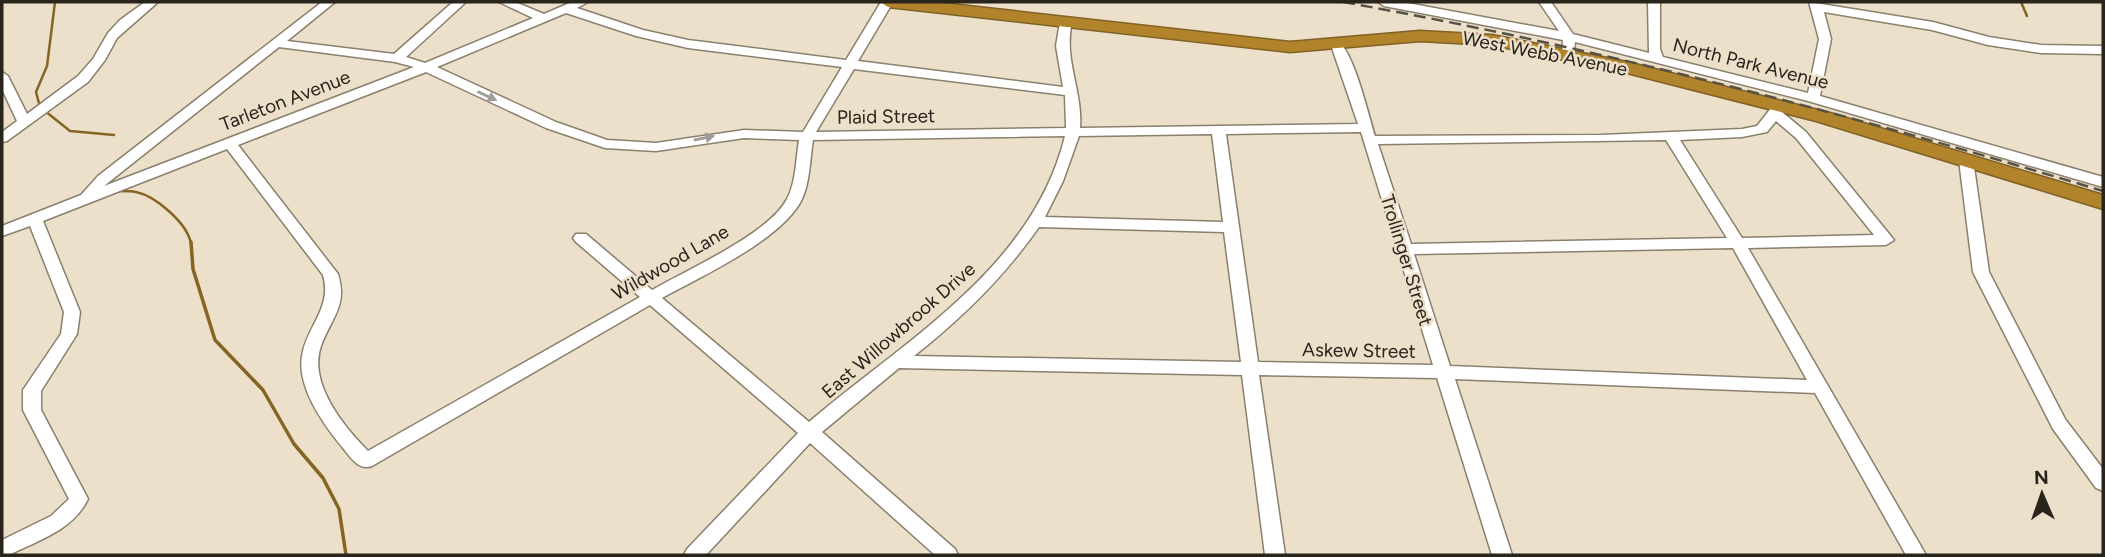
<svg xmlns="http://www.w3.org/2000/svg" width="2105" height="557" font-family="Figtree,sans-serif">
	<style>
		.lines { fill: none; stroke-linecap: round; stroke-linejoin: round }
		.stream-far1 { stroke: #856424; stroke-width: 2.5 }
		.stream { stroke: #856424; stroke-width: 3.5 }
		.minor-casing { stroke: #8b7f6d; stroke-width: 3 }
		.highway-casing { stroke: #816226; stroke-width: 3 }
		.minor { fill: #fff; fill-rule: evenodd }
		.highway { fill: #b1842c; fill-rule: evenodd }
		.rail { stroke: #575146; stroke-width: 2.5; stroke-dasharray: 12 6; stroke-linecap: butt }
		.oneway { fill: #9f9c99 }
		.labels { text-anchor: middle; stroke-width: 5; stroke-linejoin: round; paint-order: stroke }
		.street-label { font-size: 19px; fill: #29241c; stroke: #ece0cb }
	</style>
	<rect width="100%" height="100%" fill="#ece0cb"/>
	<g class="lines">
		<!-- stream-far1 -->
		<path class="stream-far1" d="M55,2L47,66L36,92L40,107L70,131L114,135
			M2021,2L2027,16
			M119,191C124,191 131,191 136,192C156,196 188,224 191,244"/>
		<!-- stream -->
		<path class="stream" d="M191,242L193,269L215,340L263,390L294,444L323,478L339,509L346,555"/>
		<defs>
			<path id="minor" d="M145,2H158L117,38L105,60L88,82L7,141L2,142V132L17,121L2,89V72L8,76L27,114L78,76L93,59L108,33L120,20Z
				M322,2H335L287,41L394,54L453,2H466L406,57L425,63L533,18L499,2H515L544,14L572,2H588L577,8L643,30L688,40L846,60L881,2H893L858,61L1063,87L1056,46L1060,22L1066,18L1072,22C1063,59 1083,91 1080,128L1358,124L1331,45L1337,41C1353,48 1369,117 1375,136L1601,135L1742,129L1757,126L1775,103H1785L1787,106L1782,112L1806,132L1894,240L1886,245L1748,248L1926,555H1906L1815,393L1455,379L1512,555H1492L1437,378L1259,375L1285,555H1265L1242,375L899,368L822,432L955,549L958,555H935L810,443L706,555H684L687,549L798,433L650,305L372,466C359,471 351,458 343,448C323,424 294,384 303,351C310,323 332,306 323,275L227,149L43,221L80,312L77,334L41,391V410L88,499C73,530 39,540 9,555H2V540L51,516L69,499L23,410V390L61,334L64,312L30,226L2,236V226L81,195L98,176ZM566,13L636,36L688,48L842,67L803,132L744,130L656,143L607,140L556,122L437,67ZM279,47L395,62L414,67L104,186ZM854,69L1065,95L1066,128L816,132ZM426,72L546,128L605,148L656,151L744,138L799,140C796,158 796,183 787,199C770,233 687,270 652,290L586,234H576L573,238L576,242L640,297L368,451C343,426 308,383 321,346C331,318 348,306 338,274L238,145ZM1776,121L1796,138L1874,235L1742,238L1680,140L1742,137L1767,132ZM1361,132L1433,365L1258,362L1226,134ZM1212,134L1223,222L1045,217L1063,181L1079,136ZM1065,136C1033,268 905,340 809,422L662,298C702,276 783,239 802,199C810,182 810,158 813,140ZM1666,140L1727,238L1411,244L1378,144ZM1039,227L1224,232L1241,362L914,356C962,318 1004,277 1039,227ZM1733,248L1807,380L1450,366L1414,254Z
				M1378,2H1402L1559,31L1539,2H1551L1573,34L1649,53L1648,2H1660V49L1663,57L1808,93L1819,39L1809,2L1933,22L1989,37L2041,45L2103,46V54L2041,53L1988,45L1932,30L1824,12L1831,39L1820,96L2103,177V187L1808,101L1575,42L1574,55L1568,59L1562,55L1563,40L1384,6Z
				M1966,156L1973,160L1989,272L2065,419L2103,469V491L2096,488L2053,429L1973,272L1959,160Z"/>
			<path id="highway" d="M880,2H932L1290,42L1420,31L1492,35L1627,62L1830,113L2103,195V209L1816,121L1627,73L1492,45L1420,41L1290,52L888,7Z"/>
		</defs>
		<!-- minor casing -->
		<use href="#minor" class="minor-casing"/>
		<!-- highway casing -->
		<use href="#highway" class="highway-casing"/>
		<!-- minor -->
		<use href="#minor" class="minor"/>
		<!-- highway -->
		<use href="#highway" class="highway"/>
		<!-- rail -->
		<path class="rail" d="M1343,2C1601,48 1852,115 2103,191"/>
	</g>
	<!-- one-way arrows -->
	<defs><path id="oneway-solid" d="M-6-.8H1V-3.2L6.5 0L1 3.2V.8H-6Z" transform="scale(1.75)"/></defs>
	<g class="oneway">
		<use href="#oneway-solid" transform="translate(487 96) rotate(25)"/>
		<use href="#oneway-solid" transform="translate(704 138) rotate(-11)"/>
	</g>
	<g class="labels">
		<!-- street labels -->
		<g class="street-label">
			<text transform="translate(1545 53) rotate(11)" y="7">West Webb Avenue</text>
			<text transform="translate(1751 63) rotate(14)" y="7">North Park Avenue</text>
			<text transform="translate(285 100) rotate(-21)" y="7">Tarleton Avenue</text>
			<text transform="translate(886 116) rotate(-1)" y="7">Plaid Street</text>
			<text transform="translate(1407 260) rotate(73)" y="7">Trollinger Street</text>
			<text transform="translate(670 262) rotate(-30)" y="7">Wildwood Lane</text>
			<text transform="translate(898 330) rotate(-41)" y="7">East Willowbrook Drive</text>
			<text transform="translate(1359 350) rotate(1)" y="7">Askew Street</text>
		</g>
	</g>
	<!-- border -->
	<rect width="2105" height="557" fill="none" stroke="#29241c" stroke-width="7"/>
	<!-- north arrow -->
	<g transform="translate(2042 494) rotate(358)" stroke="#ece0cb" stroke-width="5" paint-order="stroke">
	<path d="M0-5L12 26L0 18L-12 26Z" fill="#29241c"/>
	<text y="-10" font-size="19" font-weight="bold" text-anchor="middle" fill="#29241c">N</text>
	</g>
</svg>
